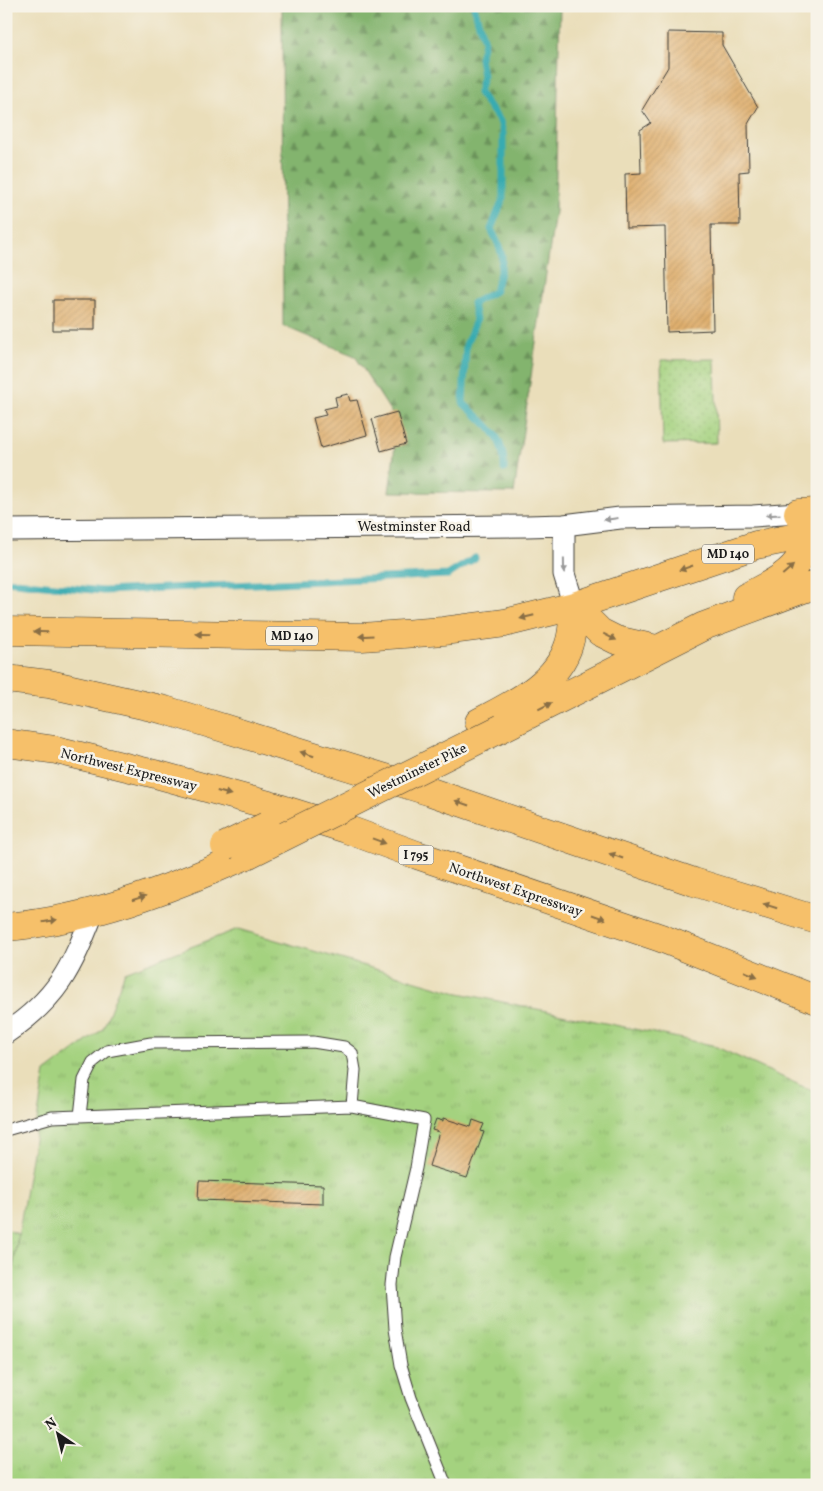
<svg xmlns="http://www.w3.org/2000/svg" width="823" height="1491" font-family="Vollkorn,serif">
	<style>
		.grass { fill: url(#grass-tufts); stroke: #60774e }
		.forest { fill: url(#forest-firs); stroke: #506845 }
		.park { fill: url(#park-dots); stroke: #60774e }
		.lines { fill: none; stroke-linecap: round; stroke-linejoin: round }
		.stream { stroke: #38abb1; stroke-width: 7 }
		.building { fill: url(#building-hatch) }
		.lane-casing { stroke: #3b3934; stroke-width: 13 }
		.street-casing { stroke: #3b3934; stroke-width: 23 }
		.highway-casing { stroke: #3b3934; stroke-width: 29 }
		.lane { stroke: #fff; stroke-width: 11 }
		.street { stroke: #fff; stroke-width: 21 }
		.highway { stroke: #f6c06b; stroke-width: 28 }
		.highway-bridge-casing { stroke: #3b3934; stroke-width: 29; stroke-linecap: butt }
		.highway-bridge { stroke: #f6c06b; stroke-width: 28 }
		.oneway { fill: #999 }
		.oneway2 { fill: #896e44 }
		.labels { text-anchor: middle; stroke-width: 5; stroke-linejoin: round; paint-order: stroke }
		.shield { fill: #f7f3e8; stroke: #5e5c59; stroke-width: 1 }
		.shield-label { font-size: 12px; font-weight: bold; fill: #1c1c1c }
		.street-label { font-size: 14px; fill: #1c1c1c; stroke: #f7f3e8 }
	</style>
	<defs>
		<pattern id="grass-tufts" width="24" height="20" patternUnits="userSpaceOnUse" patternTransform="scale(1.25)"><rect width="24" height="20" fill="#a4d27f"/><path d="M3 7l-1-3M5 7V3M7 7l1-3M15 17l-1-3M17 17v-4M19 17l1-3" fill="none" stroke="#8db46d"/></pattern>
		<pattern id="forest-firs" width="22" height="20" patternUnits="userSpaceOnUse" patternTransform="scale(1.25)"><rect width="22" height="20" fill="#83b46e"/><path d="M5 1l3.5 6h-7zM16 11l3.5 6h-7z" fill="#6a925a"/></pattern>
		<pattern id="park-dots" width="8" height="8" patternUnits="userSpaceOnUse" patternTransform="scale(1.25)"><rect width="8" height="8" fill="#a4d27f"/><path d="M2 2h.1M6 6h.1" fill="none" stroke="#8db46d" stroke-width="1.8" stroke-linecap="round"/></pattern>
		<pattern id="building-hatch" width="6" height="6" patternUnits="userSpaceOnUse" patternTransform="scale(1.25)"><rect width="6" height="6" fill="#dfaf6e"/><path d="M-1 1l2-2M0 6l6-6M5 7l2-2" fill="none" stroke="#bf965f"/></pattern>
	</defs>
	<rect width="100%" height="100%" fill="#f7f3e8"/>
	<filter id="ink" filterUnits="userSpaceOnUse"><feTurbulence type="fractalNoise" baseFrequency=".02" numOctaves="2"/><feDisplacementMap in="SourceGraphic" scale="10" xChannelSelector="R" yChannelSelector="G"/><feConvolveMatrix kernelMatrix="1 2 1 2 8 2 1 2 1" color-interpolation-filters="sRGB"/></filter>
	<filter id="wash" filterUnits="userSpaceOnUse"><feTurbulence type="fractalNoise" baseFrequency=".0096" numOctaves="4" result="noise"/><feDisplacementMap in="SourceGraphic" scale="20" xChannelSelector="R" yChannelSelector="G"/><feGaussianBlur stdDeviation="1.12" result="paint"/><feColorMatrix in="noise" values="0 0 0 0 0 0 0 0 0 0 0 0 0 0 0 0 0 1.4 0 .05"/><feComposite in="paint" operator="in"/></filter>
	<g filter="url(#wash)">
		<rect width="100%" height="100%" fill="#eadeba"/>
		<!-- grass -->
		<path class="grass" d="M238,929L454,992L712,1045L817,1093V1485H6V1312L45,1072L103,1029L125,972Z"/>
		<!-- forest -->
		<path class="forest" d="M282,6H560L555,212L514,493L389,492L398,423L355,356L283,326Z"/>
		<!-- park -->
		<path class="park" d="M715,359L717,443L663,444L661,360Z
			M6,1229L18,1234L6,1312Z"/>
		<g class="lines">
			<!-- stream -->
			<path class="stream" d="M474,6L484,42L480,58L483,76L479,93L500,121L503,133V199L491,229C507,259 503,260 495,291L473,303L476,320L466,345L463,403C486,425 505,434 504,469
				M6,581L103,591L448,575L475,558"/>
		</g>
		<g id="blocks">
			<!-- building -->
			<path class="building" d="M668,32L722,33V45L758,107L748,124L749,171L739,172L740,225H711L713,330L667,332L665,227L626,228L625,174L641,173L640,130L651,123L642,110L668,67Z
				M53,300H95V330H53Z
				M348,394L350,401L357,400L367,435L321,448L313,418L326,415L324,409L337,406L335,397Z
				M397,412L406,444L381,451L372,419Z
				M443,1118L471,1127L473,1120L484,1124L481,1131L484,1132L467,1178L429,1166L439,1132L432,1130L436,1119L443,1121Z
				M199,1181L323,1185V1204L198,1200Z"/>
		</g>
	</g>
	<g filter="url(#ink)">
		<use href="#blocks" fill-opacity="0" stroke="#3b3934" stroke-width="1"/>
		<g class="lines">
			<defs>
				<path id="lane" d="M80,1116L84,1080L93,1062L107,1051L151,1043L313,1042L344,1047L352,1053L355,1070L352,1106
					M6,1130L52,1117L352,1106L424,1120L416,1168L395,1257L392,1285L395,1329L401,1365L411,1398L446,1485"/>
				<path id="street" d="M564,525V574L574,606
					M6,530L527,526L564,525L620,518L753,516L798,513L801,527
					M6,1033C58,998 71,969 93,913"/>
				<path id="highway" d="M798,513L817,512
					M746,597C764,587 791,576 801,556C803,551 803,542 803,536
					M574,606L600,632L616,640L656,649
					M6,631L362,637L443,631L505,623L574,606L756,545L817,533
					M6,679L49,684L165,710L431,792L694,882L817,920
					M479,722C513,704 557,684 569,644C573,632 573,618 574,606
					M502,728L704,626L817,584
					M6,743L56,750L159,775L276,807L346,829L417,855L661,938L817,1000
					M6,927C91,920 170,889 247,855"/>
			</defs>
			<!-- lane casing -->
			<use href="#lane" class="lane-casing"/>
			<!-- street casing -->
			<use href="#street" class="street-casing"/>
			<!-- highway casing -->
			<use href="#highway" class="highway-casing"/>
			<!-- lane -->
			<use href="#lane" class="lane"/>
			<!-- street -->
			<use href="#street" class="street"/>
			<!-- highway -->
			<use href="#highway" class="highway"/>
			<defs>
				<path id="highway-bridge" d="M225,846L266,826
					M247,855L502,728"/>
			</defs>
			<!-- highway-bridge casing -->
			<use href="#highway-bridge" class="highway-bridge-casing"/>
			<!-- highway-bridge -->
			<use href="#highway-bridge" class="highway-bridge"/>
		</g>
		<!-- one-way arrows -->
		<defs><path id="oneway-solid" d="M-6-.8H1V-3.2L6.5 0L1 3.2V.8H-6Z" transform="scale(1.25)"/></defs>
		<g class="oneway">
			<use href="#oneway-solid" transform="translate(773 515) rotate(176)"/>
			<use href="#oneway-solid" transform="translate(611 519) rotate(173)"/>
			<use href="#oneway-solid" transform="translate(564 566) rotate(89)"/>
		</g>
		<g class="oneway2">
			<use href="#oneway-solid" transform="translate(686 568) rotate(161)"/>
			<use href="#oneway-solid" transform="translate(788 570) rotate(-41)"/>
			<use href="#oneway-solid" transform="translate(527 617) rotate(166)"/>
			<use href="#oneway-solid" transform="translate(41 632) rotate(-179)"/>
			<use href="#oneway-solid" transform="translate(203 634) rotate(-179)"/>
			<use href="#oneway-solid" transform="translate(366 636) rotate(177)"/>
			<use href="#oneway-solid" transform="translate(610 637) rotate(26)"/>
			<use href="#oneway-solid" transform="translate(545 706) rotate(-27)"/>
			<use href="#oneway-solid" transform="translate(307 754) rotate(-163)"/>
			<use href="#oneway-solid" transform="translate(224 793) rotate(15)"/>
			<use href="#oneway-solid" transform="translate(462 803) rotate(-161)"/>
			<use href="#oneway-solid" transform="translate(379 841) rotate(20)"/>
			<use href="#oneway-solid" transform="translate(616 856) rotate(-161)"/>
			<use href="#oneway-solid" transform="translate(139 898) rotate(-18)"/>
			<use href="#oneway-solid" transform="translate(770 906) rotate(-163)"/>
			<use href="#oneway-solid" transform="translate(599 917) rotate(19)"/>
			<use href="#oneway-solid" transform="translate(50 921) rotate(-10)"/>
			<use href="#oneway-solid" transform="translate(751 974) rotate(22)"/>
		</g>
	</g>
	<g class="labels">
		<!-- shield labels -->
		<g class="shield">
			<rect x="702" y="544.5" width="52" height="19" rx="4"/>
			<rect x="266" y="626.5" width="52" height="19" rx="4"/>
			<rect x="398.5" y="845.5" width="35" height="19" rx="4"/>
		</g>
		<g class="shield-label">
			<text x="728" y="558">MD 140</text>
			<text x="292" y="640">MD 140</text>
			<text x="416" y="859">I 795</text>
		</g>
		<!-- street labels -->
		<g class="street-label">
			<text x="414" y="531">Westminster Road</text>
			<text transform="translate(129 769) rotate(14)" y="5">Northwest Expressway</text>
			<text transform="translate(417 770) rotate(-26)" y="5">Westminster Pike</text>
			<text transform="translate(516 889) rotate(19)" y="5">Northwest Expressway</text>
		</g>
	</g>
	<!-- margin -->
	<rect width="823" height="1491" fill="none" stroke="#f7f3e8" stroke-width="25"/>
	<!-- north arrow -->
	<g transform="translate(58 1434) rotate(325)" stroke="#f7f3e8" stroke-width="4" paint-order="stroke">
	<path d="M0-4L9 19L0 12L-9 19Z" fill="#1c1c1c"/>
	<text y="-8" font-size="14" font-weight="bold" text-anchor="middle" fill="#1c1c1c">N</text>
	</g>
</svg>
